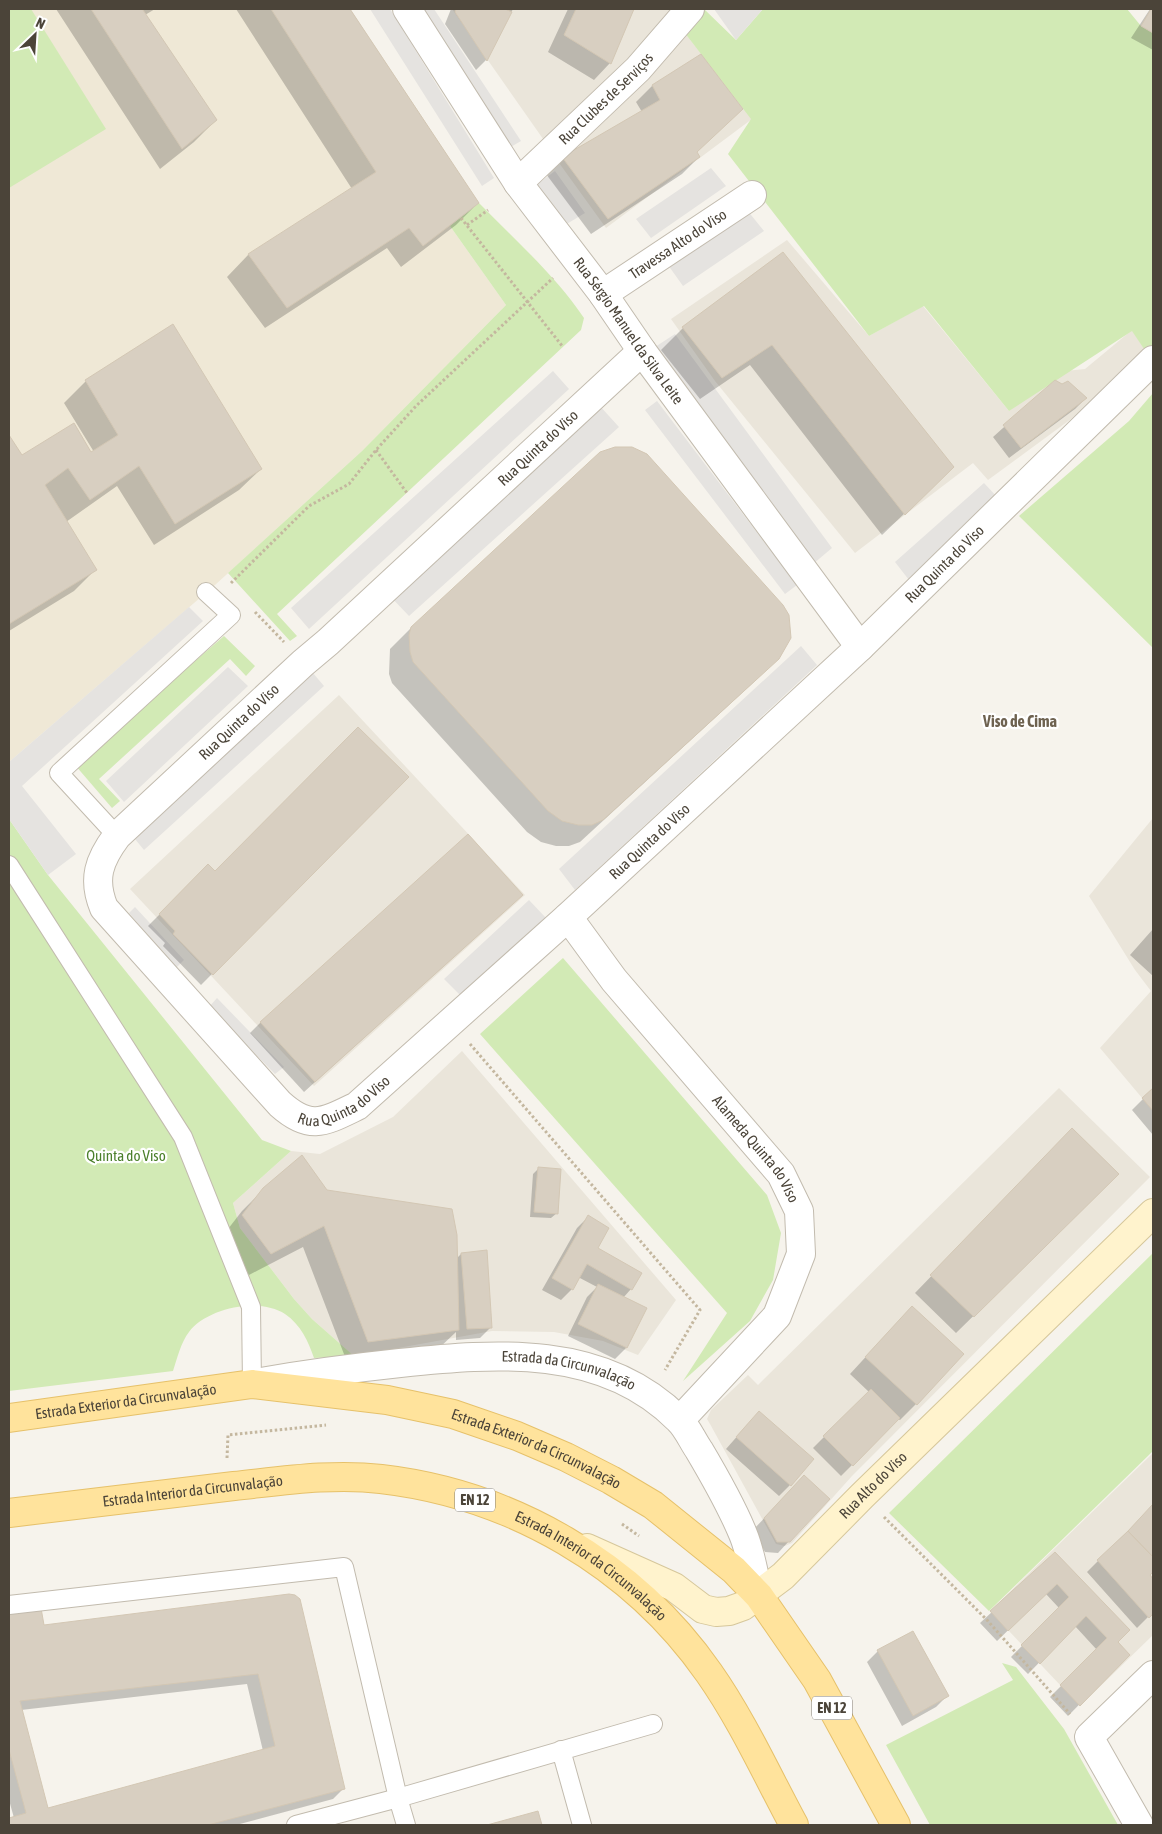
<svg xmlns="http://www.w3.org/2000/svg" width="1162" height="1834" font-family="'Asap Condensed',sans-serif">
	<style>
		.residential { fill: #eae5da }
		.education { fill: #efe8d6 }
		.green { fill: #d2eab5 }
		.parking { fill: #e5e3e0 }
		.shadow { fill: #0003; fill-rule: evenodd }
		.building { fill: #d8cfc1; stroke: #d3c7b4; fill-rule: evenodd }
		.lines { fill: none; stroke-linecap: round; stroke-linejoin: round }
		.service-casing { stroke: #c2bbae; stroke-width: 20 }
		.minor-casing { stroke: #c2bbae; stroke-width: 30 }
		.secondary-casing { stroke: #d6c79b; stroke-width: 30 }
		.primary-casing { stroke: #e6c16a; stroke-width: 30 }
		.path { stroke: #c4b79f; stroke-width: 3; stroke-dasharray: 2.5 2.5; stroke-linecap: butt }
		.service { stroke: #fff; stroke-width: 18 }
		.minor { stroke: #fff; stroke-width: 28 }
		.secondary { stroke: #fff3cd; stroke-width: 28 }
		.primary { stroke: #ffe39c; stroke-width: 28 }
		.labels { text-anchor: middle; stroke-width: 4.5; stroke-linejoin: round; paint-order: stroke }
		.shield { fill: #fff; stroke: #817c74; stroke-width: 1 }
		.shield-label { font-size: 14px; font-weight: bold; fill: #4b4439 }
		.street-label { font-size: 15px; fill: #4b4439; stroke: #fff }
		.park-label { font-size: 15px; fill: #4a7f2a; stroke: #fff }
		.neighbourhood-label { font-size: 16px; font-weight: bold; fill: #6e6250; stroke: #fff }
	</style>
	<rect width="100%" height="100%" fill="#f6f3ec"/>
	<!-- residential -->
	<path class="residential" d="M452,9H676L548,146Z
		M681,28L752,119L606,228L554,156Z
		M787,240L869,336L923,306L1009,411L1055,372L1085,369L1132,330L1146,352L1071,419L988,480L973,463L855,553L715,381L671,319Z
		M339,695L525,895L314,1086L130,889Z
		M1153,818V1111L1100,1048L1151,991L1135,970L1089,896Z
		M462,1051L676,1300L638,1355L603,1341L554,1332L492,1331L354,1356L312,1319L294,1299L240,1228L233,1203L291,1151L320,1154L393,1117Z
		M1059,1088L1150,1177L852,1476L792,1543L785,1546L776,1544L710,1424L707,1419L711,1410L748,1375L758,1385Z
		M1153,1453V1635L1080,1706L990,1611Z"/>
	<!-- education -->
	<path class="education" d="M9,9H350L479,203L450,226L506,305L362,451L215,585L9,762Z"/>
	<!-- green -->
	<path class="green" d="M9,9H31L106,129L9,188Z
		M763,9H1127L1141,26L1153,33V345L1146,352L1132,331L1009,411L924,306L869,336L728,154L751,119L681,28L705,10L736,40Z
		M479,203C515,240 555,275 584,318L581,330L277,614L297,636L290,641L228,573L362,451L506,305L450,226Z
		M1153,393V648L1019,516L1129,421Z
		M224,636L255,666L246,676L230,659L99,779L120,801L112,808L75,765Z
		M9,819L48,875L262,1140L291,1151L233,1203L240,1228L294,1299L312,1319L354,1356L314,1358C308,1341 301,1325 285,1314C259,1297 207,1308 189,1332C181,1342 177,1359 173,1371L9,1391Z
		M563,958L767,1195L781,1233L773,1280L750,1321L683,1381L727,1313L480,1034Z
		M1153,1253V1451L989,1611L889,1513Z
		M1002,1663L1016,1667L1064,1729L1118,1825H930L886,1745L1013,1680Z"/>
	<!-- parking -->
	<path class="parking" d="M370,9H390L494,178L482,186Z
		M420,9H434L521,141L509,148Z
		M714,9H763L736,40Z
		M711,168L726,186L651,238L636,219Z
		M555,171L585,213L565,225L535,186Z
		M747,210L764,231L683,286L668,265Z
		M675,334L832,548L813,564L655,347Z
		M553,371L569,389L309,629L291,608Z
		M657,401L797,585L785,594L645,410Z
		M599,405L619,427L409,616L388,594Z
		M984,483L998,498L909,580L895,562Z
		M189,607L203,621L22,786L76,854L48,875L9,819V762Z
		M801,646L817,665L575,890L559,869Z
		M307,666L324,686L144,850L130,833Z
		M228,667L248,686L124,802L106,781Z
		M529,900L546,918L461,996L444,979Z
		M135,907L184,960L176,968L129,913Z
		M217,998L284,1067L275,1074L209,1007Z"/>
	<!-- shadow -->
	<path class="shadow" d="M56,9H155L145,15L216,120L194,142L160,169Z
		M236,9H348L478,203L456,225L401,267L387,248L265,328L227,277L248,255L352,189Z
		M451,9H513L486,60L476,70L445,24Z
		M568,9H633L610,63L594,80L548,52Z
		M1150,9H1153V50L1131,38Z
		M701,56L696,152L699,157L682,174L591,234L546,174L562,158L642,112L636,102L652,86Z
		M783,254L931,488L882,535L750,365L700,399L661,350L683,328Z
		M86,381L261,469L239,490L154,545L117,486L66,522L95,570L74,591L9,631V437L22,457L91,454L94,452L64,403Z
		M1055,381L1086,398L1075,409L1009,458L993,437Z
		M412,627L756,680L580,842L569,846H556L541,842L527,832L392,683L389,674L390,649Z
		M408,777L201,985L163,946L165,943L148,926L208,866L215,873Z
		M510,906L304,1092L250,1033L261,1022Z
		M1153,929V976L1130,955Z
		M1153,1089V1135L1132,1110Z
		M1056,1147L1118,1174L956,1333L915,1293Z
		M539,1168L557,1213L551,1218L530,1217L533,1174Z
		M264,1189L326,1192L456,1259L461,1254L491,1327L480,1338L456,1340V1332L436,1351L347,1362L303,1247L249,1275L221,1238L242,1211Z
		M588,1217L596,1248L631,1289L623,1298L645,1309L626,1348L615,1359L568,1336L587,1297L597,1287L578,1277L572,1289L561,1300L542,1290L577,1228Z
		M896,1324L916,1404L900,1420L898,1419L841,1476L813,1448L869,1392L850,1374Z
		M748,1424L790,1485L779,1496L726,1449Z
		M793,1488L789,1541L778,1553L765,1552L753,1530Z
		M1153,1506V1571L1148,1575L1153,1581V1612L1137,1628L1087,1572Z
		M1055,1554L1116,1642L1128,1655L1068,1716L1050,1697L1097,1650L1075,1626L1028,1674L1011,1657L1059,1608L1046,1594L997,1641L980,1623Z
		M289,1596L344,1788L333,1799L236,1825H9V1820L14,1818L9,1800V1613L43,1627ZM247,1684L263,1751L47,1809L21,1710Z
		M912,1633L947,1696L936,1707L902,1726L867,1662L878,1651Z"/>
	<!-- building -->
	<path class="building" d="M91,9H145L143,10L217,120L182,149Z
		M271,9H350L479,203L423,246L409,228L287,308L248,254L376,172Z
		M456,9H505L512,12L487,61L455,12Z
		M576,9H634L611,64L564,35Z
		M1151,9H1153V33L1141,26Z
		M701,54L743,109L697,152L700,157L608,219L562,157L660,100L652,85Z
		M783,252L954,467L905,515L772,345L722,378L682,327Z
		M173,324L262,469L175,524L139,466L90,500L68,468L45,485L97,570L9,624V435L22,455L74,423L91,452L118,435L85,380Z
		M1055,380L1062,384L1068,381L1087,398L1021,448L1003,425Z
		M615,447H632L647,454L783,605L789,615L791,638L779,659L603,820L592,825H578L562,821L548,811L413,662L410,652L409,635L411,627L600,452Z
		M358,727L409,777L213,975L173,934L175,931L159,914L208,864L215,871Z
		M468,834L523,895L315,1082L260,1022Z
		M1153,1088V1111L1142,1098Z
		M1072,1128L1119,1174L974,1317L930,1275Z
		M302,1155L327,1190L452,1209L457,1235L459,1330L368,1342L324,1226L271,1254L242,1215L263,1188Z
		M538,1167L561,1169L558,1214L534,1212Z
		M588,1215L609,1228L598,1248L642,1273L632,1290L587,1264L573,1290L552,1278Z
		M487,1250L492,1328L467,1329L461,1253Z
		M598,1284L647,1308L627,1348L578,1324Z
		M912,1306L964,1354L917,1405L865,1357Z
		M871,1389L900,1418L853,1466L823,1436Z
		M759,1411L814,1459L791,1486L736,1437Z
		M804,1475L830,1499L790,1542H777L764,1518Z
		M1153,1504V1557L1128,1531Z
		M1128,1531L1153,1557V1572L1150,1575L1153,1579V1614L1149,1618L1097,1560Z
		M1055,1552L1130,1630L1118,1642L1130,1655L1080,1706L1060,1685L1107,1638L1086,1616L1040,1664L1021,1645L1069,1597L1057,1584L1008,1631L990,1611Z
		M289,1594L295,1595L300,1599L345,1789L208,1825H9V1818L26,1813L9,1750V1612L41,1608L44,1625ZM258,1674L275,1746L48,1808L20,1701Z
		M913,1631L949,1696L913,1716L877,1650Z
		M538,1811L542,1825H487Z"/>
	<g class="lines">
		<defs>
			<path id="service" d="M117,836L59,773L231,615L206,592
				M9,865L183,1137L251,1307L252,1384
				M9,1605L344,1567L398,1798L653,1724
				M561,1750L582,1825
				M296,1825L398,1798L406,1825"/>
			<g id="minor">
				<path id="s1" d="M407,9L518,183L603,294L642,351L860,647"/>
				<path id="s2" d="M518,183L638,69L690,9"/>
				<path id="s3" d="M603,294L752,195"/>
				<path id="s4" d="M642,351L328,642L303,663L117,836C99,860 92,879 104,908L280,1104C310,1131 324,1122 357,1106L568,917L860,647L1153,360"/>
				<path id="s5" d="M568,917L614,980L781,1174L799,1211L801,1254L777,1316L680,1420"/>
				<path id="s6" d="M261,1382C307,1374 353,1368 400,1363C496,1353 603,1344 678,1419C687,1427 692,1440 699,1450C715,1477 731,1505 743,1534C751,1553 754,1576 759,1596"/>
				<path d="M1139,1825L1089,1737L1153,1675"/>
			</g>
			<g id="secondary">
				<path id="s7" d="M587,1548L674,1587L703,1609L716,1612L729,1611L743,1606L783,1576L862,1496L1153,1213"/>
			</g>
			<g id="primary">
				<path id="s8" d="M9,1418L252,1384L387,1400L453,1414L517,1436L566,1457L611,1480L653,1505L734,1570L759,1596L817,1680L896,1825"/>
				<path id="s9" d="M9,1513C84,1504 159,1495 234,1486C282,1481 333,1473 381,1479C511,1494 633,1564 709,1673C742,1720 767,1775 794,1825"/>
			</g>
		</defs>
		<!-- service casing -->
		<use href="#service" class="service-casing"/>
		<!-- minor casing -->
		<use href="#minor" class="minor-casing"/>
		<!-- secondary casing -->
		<use href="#secondary" class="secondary-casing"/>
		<!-- primary casing -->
		<use href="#primary" class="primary-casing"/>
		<!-- path -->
		<path class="path" d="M461,218L563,347
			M467,225L488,210
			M376,450L407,493
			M231,583L309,506L349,484L376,450L416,406L553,278
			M255,612L284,642
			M470,1044L700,1310L665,1370
			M227,1458L228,1435L326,1425
			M884,1517L987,1620L1070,1714
			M622,1524L639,1536"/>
		<!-- service -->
		<use href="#service" class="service"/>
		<!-- minor -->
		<use href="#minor" class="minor"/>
		<!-- secondary -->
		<use href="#secondary" class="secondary"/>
		<!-- primary -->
		<use href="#primary" class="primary"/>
	</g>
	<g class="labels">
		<!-- shield labels -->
		<g class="shield">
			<rect x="455" y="1488.5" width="40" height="23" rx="4"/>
			<rect x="812" y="1696.5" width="40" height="23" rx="4"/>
		</g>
		<g class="shield-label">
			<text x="475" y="1505">EN 12</text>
			<text x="832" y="1713">EN 12</text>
		</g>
		<!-- street labels -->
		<g class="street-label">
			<text dy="5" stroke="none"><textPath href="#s2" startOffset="122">Rua Clubes de Serviços</textPath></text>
			<text dy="5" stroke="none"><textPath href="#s3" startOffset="90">Travessa Alto do Viso</textPath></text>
			<text dy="5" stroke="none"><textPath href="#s1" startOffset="391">Rua Sérgio Manuel da Silva Leite</textPath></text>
			<text transform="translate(538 448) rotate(-43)" y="5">Rua Quinta do Viso</text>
			<text dy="5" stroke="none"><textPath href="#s4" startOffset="1940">Rua Quinta do Viso</textPath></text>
			<text transform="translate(239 722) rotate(-43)" y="5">Rua Quinta do Viso</text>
			<text dy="5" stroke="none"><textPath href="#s4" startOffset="1535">Rua Quinta do Viso</textPath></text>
			<text dy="5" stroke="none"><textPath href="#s4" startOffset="1130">Rua Quinta do Viso</textPath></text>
			<text dy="5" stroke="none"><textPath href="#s5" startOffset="299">Alameda Quinta do Viso</textPath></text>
			<text dy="5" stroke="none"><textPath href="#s6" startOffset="311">Estrada da Circunvalação</textPath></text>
			<text dy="5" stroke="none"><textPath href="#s8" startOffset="118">Estrada Exterior da Circunvalação</textPath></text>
			<text dy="5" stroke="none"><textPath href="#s8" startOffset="539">Estrada Exterior da Circunvalação</textPath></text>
			<text dy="5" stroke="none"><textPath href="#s7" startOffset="351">Rua Alto do Viso</textPath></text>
			<text dy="5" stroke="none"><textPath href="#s9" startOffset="185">Estrada Interior da Circunvalação</textPath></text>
			<text dy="5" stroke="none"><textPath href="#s9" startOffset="605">Estrada Interior da Circunvalação</textPath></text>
		</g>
		<!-- park labels -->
		<g class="park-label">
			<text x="126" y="1161">Quinta do Viso</text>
		</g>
		<!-- neighbourhood labels -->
		<g class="neighbourhood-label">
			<text x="1020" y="727">Viso de Cima</text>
		</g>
	</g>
	<!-- border -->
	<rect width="1162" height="1834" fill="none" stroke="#4b4439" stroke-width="20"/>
	<!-- north arrow -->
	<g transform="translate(35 35) rotate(25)" stroke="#ffffff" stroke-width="4" paint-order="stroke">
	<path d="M0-4L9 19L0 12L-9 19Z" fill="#4b4439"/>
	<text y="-8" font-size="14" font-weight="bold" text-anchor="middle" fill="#4b4439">N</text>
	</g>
</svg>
